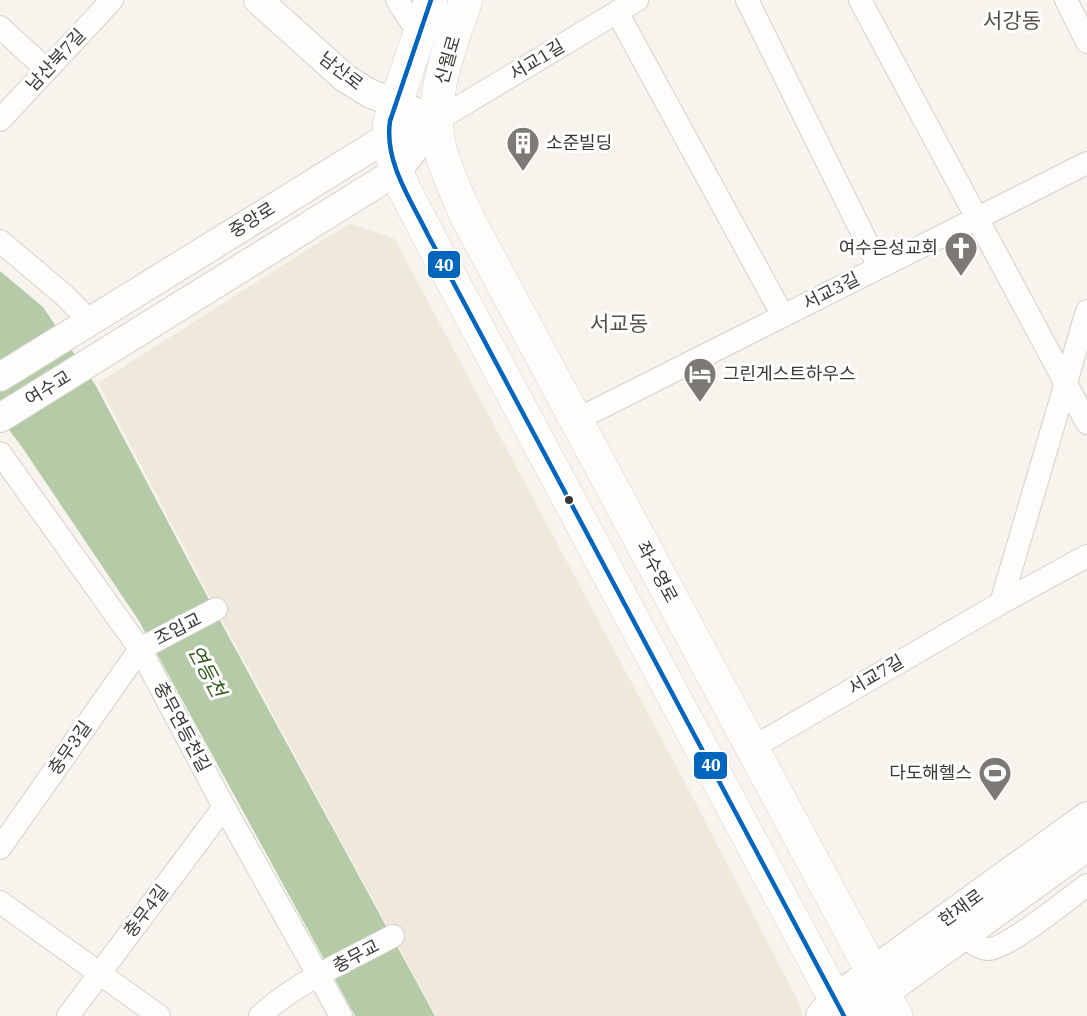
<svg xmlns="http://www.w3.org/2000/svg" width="1087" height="1016" font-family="'IBM Plex Serif','Noto Sans KR',serif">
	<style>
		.built { fill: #eee9da }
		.water { fill: #b5cba8 }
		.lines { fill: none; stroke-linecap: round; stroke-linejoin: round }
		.minor-casing { stroke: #d3d1cc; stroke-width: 24 }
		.tertiary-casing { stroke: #d3d1cc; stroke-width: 30 }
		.primary-casing { stroke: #d3d1cc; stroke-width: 34 }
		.minor { stroke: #fefdfc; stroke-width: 22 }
		.tertiary { stroke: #fefdfc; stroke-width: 28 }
		.primary { stroke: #fefdfc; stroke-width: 33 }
		.bus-1-casing { stroke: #fff; stroke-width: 9 }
		.bus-1 { stroke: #0065bd; stroke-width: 4.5 }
		.bus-dot { fill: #3b3934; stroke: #fff; stroke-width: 2 }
		.labels { text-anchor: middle; stroke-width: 6; stroke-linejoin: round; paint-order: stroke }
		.street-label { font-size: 18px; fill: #3b3934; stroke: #fff }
		.poi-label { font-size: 18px; fill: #3b3934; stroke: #fff; text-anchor: start }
		.water-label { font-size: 20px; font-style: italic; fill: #305a1a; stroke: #fff }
		.quarter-label { font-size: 21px; fill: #555146; stroke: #fff }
		.line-badge { stroke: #fff; stroke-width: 2 }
		.badge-label { font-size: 16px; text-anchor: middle; font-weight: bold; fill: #fff }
	</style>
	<rect width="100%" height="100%" fill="#f7f4ed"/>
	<!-- built -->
	<path class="built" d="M350,224L394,238L690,792L800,1005L802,1016H436L216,609L98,383L316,244Z"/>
	<!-- water -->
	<path class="water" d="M0,271L43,307L96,386L224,628L435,1016H355L139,621L22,447L0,418Z"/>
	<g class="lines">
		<defs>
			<path id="minor" d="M397,0L419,34
				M747,0L879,267
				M860,0L1087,423
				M1066,0L1087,42
				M617,12L783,316
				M0,27L47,70
				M0,120L112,0
				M436,121L637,0
				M0,241L64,295L89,320
				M576,420L1087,163
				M0,453L140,649L224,807L341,1016
				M1001,603L1087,311
				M752,748L1001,603L1087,556
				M0,848L140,649L216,609
				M0,902L159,1016
				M963,936C970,941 980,949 988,949C1007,949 1069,898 1087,885
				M68,1016L224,807
				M260,1016C296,982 349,960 393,936"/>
			<path id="tertiary" d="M258,0L345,78L369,93L416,112
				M0,377L388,137L409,130
				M0,418L397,171L436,121
				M820,1016L835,998L1087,816
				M853,1016L1087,847"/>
			<path id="primary" d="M431,0L390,121C384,162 411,200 428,235L844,1016
				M466,0C450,47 428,98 440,148C446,171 457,194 467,217L896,1016"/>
		</defs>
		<!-- minor casing -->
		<use href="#minor" class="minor-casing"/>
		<!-- tertiary casing -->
		<use href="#tertiary" class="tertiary-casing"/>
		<!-- primary casing -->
		<use href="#primary" class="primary-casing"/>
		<!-- minor -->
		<use href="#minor" class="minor"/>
		<!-- tertiary -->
		<use href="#tertiary" class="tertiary"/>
		<!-- primary -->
		<use href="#primary" class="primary"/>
		<defs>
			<path id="bus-1" d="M431,0L390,121C384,162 411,200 428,235L844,1016"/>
		</defs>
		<!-- bus-1 casing -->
		<use href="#bus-1" class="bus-1-casing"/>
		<!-- bus-1 -->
		<use href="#bus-1" class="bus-1"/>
	</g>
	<!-- icons -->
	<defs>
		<symbol id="building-pin" viewBox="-11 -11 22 30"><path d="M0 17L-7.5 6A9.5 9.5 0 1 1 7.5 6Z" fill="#7d7a75" stroke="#fff"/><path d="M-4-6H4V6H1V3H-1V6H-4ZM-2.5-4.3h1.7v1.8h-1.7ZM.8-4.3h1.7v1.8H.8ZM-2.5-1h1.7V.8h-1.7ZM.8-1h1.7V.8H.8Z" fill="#fff"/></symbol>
		<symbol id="church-pin" viewBox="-11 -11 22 30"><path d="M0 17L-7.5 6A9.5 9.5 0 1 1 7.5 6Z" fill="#7d7a75" stroke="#fff"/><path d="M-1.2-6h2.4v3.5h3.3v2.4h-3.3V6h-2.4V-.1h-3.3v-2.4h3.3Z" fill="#fff"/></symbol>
		<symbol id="hotel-pin" viewBox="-11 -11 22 30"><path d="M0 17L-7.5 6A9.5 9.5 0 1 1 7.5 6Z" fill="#7d7a75" stroke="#fff"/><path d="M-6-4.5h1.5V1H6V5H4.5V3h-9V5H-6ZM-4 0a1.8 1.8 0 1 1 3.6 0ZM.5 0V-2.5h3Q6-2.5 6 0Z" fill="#fff"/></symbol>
		<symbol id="stadium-pin" viewBox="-11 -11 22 30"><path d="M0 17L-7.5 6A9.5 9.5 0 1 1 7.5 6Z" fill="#7d7a75" stroke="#fff"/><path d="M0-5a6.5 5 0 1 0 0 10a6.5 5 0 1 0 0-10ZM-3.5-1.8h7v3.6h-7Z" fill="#fff"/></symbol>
	</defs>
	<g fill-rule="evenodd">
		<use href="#building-pin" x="504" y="124" width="38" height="52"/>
		<use href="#church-pin" x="942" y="229" width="38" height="52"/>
		<use href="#hotel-pin" x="681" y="355" width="38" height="52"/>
		<use href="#stadium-pin" x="976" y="754" width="38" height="52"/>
	</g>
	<!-- markers -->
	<circle class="bus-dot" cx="569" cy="500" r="5"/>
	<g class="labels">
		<!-- street labels -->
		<g class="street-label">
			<text transform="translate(56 60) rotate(-47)" y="6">남산북7길</text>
			<text transform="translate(448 60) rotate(-74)" y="6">신월로</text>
			<text transform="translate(537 60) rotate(-31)" y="6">서교1길</text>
			<text transform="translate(341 71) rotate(38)" y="6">남산로</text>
			<text transform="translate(252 220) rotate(-32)" y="6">중앙로</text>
			<text transform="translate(831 291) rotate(-27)" y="6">서교3길</text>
			<text transform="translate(48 388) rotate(-32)" y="6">여수교</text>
			<text transform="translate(657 572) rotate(62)" y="6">좌수영로</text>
			<text transform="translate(178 629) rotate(-27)" y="6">조입교</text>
			<text transform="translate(876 675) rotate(-30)" y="6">서교7길</text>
			<text transform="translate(182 727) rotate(62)" y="6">충무연등천길</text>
			<text transform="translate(70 748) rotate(-55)" y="6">충무3길</text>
			<text transform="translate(961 908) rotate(-36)" y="6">한재로</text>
			<text transform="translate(146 911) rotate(-53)" y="6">충무4길</text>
			<text transform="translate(356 956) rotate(-28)" y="6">충무교</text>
		</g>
		<!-- poi labels -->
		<g class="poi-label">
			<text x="546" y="149">소준빌딩</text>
			<text x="938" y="254" text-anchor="end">여수은성교회</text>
			<text x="723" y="380">그린게스트하우스</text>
			<text x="972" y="779" text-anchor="end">다도해헬스</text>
		</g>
		<!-- water labels -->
		<g class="water-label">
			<text transform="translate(207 671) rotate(62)" y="7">연등천</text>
		</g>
		<!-- quarter labels -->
		<g class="quarter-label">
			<text x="1012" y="28">서강동</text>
			<text x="619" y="331">서교동</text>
		</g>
	</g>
	<g class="line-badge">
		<rect x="427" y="250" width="34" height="29" rx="6" fill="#0065bd"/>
		<rect x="693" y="751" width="35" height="29" rx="6" fill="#0065bd"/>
	</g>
	<g class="badge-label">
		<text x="444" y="271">40</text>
		<text x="711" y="771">40</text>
	</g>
</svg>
